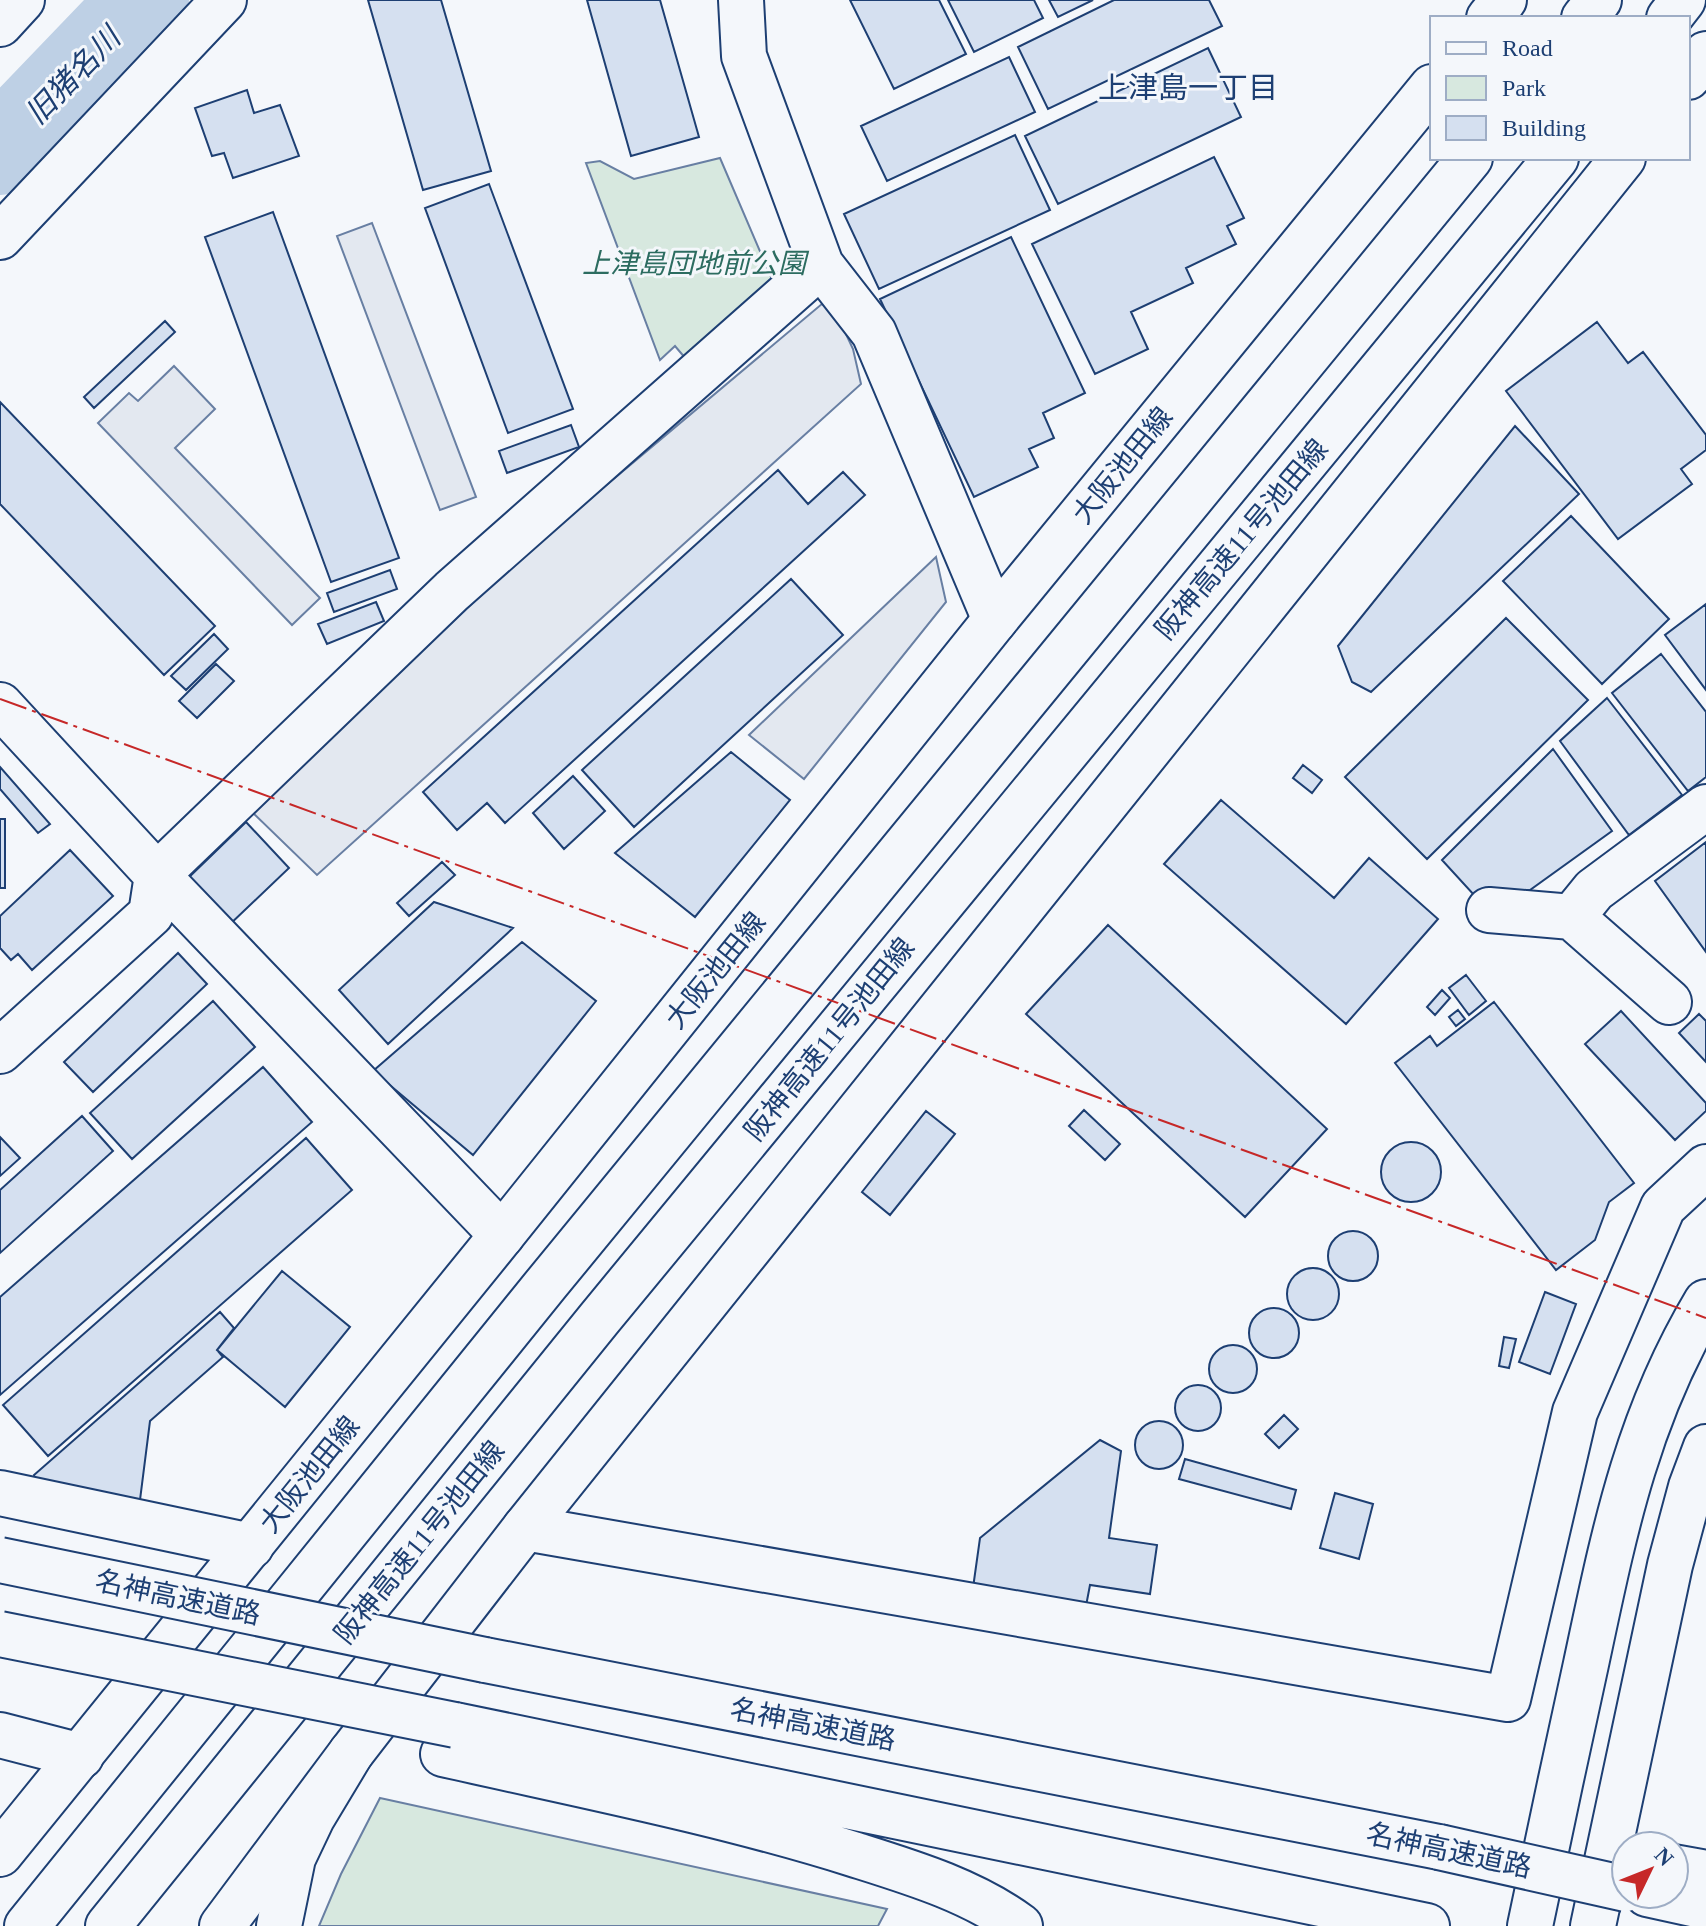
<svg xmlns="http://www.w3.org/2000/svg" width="1706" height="1926" font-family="'Times New Roman','Noto Sans JP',serif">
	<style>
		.green { fill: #d7e8df; stroke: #687fa3; stroke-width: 2 }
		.parking { fill: #e3e8f0; stroke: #687fa3; stroke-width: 2 }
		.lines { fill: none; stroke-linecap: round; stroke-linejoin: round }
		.river { stroke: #bed0e5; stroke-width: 88 }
		.building { fill: #d5e0f0; stroke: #1d3f73; stroke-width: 2 }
		.minor-casing { stroke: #1d3f73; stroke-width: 48 }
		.tertiary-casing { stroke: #1d3f73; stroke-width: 48 }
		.primary-casing { stroke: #1d3f73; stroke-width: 48 }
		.motorway-casing { stroke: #1d3f73; stroke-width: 48 }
		.minor { stroke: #f4f7fb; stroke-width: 44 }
		.tertiary { stroke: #f4f7fb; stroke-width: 44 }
		.primary { stroke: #f4f7fb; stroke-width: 44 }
		.motorway { stroke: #f4f7fb; stroke-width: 44 }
		.motorway-bridge-casing { stroke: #1d3f73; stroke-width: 48; stroke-linecap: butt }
		.motorway-bridge { stroke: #f4f7fb; stroke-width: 44 }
		.power { stroke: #c62828; stroke-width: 2; stroke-dasharray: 28 6 4 6; stroke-linecap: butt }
		.labels { text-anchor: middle; stroke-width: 6; stroke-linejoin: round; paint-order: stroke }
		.park-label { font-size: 28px; font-style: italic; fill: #2c6c60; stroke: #f4f7fb }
		.street-label { font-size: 28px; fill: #1d3f73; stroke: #f4f7fb }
		.water-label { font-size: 30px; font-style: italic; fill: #1d3f73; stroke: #f4f7fb }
		.neighbourhood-label { font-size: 30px; fill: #1d3f73; stroke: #f4f7fb }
	</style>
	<rect width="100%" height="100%" fill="#f4f7fb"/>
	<!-- green -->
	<path class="green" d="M720,158L774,284L686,359L675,346L660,360L586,163L600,161L634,179Z
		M380,1798L887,1909L878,1926H319L341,1874Z"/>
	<!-- parking -->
	<path class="parking" d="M372,223L476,497L440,510L337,236Z
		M829,298L853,349L861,384L317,875L250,810L535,545Z
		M174,366L215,409L175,448L320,598L292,625L98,423L129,393L138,401Z
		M936,557L946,602L804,779L749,735Z"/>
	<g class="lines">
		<!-- river -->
		<path class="river" d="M0,151L145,0"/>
	</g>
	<!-- building -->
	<path class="building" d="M368,0H441L491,171L423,190Z
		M587,0H660L699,137L631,156Z
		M850,0H939L966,54L894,89Z
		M948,0H1034L1043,18L974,52Z
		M1049,0H1093L1058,17Z
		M1114,0H1209L1222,26L1048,109L1018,47Z
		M1208,48L1241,117L1058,204L1025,136Z
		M1009,57L1035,112L887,181L861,126Z
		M247,90L254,113L280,105L299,156L233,178L224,153L212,156L195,108Z
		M1015,135L1050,210L879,289L844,214Z
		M1214,157L1244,218L1227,226L1236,244L1186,268L1193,283L1131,312L1148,349L1095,374L1032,244Z
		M489,184L573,409L508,433L425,208Z
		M273,212L399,558L331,582L205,237Z
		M1011,237L1085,393L1043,413L1054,438L1029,449L1038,467L974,497L880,299Z
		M165,321L175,332L94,408L84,397Z
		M1597,322L1628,363L1643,352L1706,435V450L1681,469L1692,484L1618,539L1506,391Z
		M0,402L215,626L164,675L0,504Z
		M571,425L579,447L507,473L499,451Z
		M1515,426L1579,494L1371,692L1352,682L1338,646Z
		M778,470L808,504L843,472L865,495L505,823L487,803L457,830L423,792Z
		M1571,516L1669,619L1602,684L1503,581Z
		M390,570L397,589L334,612L327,593Z
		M791,579L843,635L634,827L582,770Z
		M376,602L384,621L327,644L318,624Z
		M1706,604V690L1665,635Z
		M1506,618L1588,700L1427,859L1345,777Z
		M214,634L228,649L186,690L171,676Z
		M1661,654L1706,712V777L1688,791L1612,693Z
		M216,664L234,681L197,718L179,701Z
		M1607,698L1682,795L1629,835L1560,741Z
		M1553,749L1612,831L1530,890L1474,895L1442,860Z
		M731,752L790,800L695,917L615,853Z
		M1303,765L1322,780L1312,793L1293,778Z
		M0,767L50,824L38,833L0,789Z
		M573,776L605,811L564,849L533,813Z
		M1221,800L1334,898L1369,858L1438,919L1346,1024L1164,864Z
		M0,819H5V888H0Z
		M246,822L289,868L226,928L183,883Z
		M1706,842V952L1655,881Z
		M70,850L113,896L32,970L18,954L11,960L0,948V916Z
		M442,862L455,875L409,916L397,903Z
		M434,902L513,928L388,1044L339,990Z
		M1108,925L1327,1129L1245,1217L1026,1014Z
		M522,942L596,1001L473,1155L373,1071Z
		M178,953L207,984L93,1092L64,1062Z
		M1466,975L1486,1001L1469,1015L1449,988Z
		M1442,990L1450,998L1435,1015L1427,1007Z
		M213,1001L255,1047L132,1159L90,1113Z
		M1494,1002L1634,1183L1609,1202L1595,1240L1556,1270L1395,1063L1430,1036L1437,1046Z
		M1458,1010L1465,1019L1456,1026L1449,1017Z
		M1621,1011L1706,1103V1111L1675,1140L1585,1044Z
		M1699,1014L1706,1021V1062L1679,1033Z
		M263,1067L312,1122L0,1395V1297Z
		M1084,1110L1120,1144L1105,1160L1069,1126Z
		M926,1111L955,1134L890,1215L862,1192Z
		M82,1116L113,1151L0,1253V1190Z
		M0,1137L20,1158L0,1176Z
		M306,1138L352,1190L48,1456L3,1405Z
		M1381 1172a30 30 0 1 1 60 0a30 30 0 1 1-60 0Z
		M1328 1256a25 25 0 1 1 50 0a25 25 0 1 1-50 0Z
		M1287 1294a26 26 0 1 1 52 0a26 26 0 1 1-52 0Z
		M282,1271L350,1327L285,1407L217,1350Z
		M1545,1292L1576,1304L1550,1374L1519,1362Z
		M1249 1333a25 25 0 1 1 50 0a25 25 0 1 1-50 0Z
		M220,1312L234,1328L217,1350L223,1357L150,1421L140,1500L37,1484L34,1475Z
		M1504,1337L1516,1339L1509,1368L1499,1366Z
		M1209 1369a24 24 0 1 1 48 0a24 24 0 1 1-48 0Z
		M1175 1408a23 23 0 1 1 46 0a23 23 0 1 1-46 0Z
		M1284,1415L1298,1429L1279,1448L1265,1434Z
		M1135 1445a24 24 0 1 1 48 0a24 24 0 1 1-48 0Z
		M1100,1440L1121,1451L1109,1538L1157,1545L1150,1594L1090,1585L1086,1606L973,1588L980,1538Z
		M1185,1459L1296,1490L1291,1509L1179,1479Z
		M1335,1493L1373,1504L1359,1559L1320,1548Z"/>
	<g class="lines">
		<defs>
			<path id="minor" d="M741,0L744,56L821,265L874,333L995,620
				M0,237L224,0
				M0,705L157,875L502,1235
				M1489,910L1572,917L1669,1002
				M1572,917L1594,890L1706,807
				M0,1051L151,914L157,875L452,591L821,265
				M0,1493L251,1546
				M525,1528L1508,1699L1575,1412L1663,1207L1706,1167
				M0,1735L81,1756"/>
			<path id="tertiary" d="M0,24L22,0"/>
			<path id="primary" d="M1489,18L1504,0
				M1688,77L1706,54
				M0,1854L502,1235L995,620L1432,87
				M279,1926L293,1858L312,1818L351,1753L525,1528L1623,158"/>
			<path id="motorway" d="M1584,18L1599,0
				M1669,18L1683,0
				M485,1660L1439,1847
				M455,1725L1427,1926
				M443,1754C580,1785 719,1812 853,1854C910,1872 971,1890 1020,1926
				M1674,1867L1706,1873
				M1647,1894L1706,1907
				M27,1926L547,1283L1470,158
				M108,1926L599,1319L1556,158
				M222,1926L351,1753
				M1530,1926C1548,1839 1567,1751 1586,1664C1614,1533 1636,1419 1706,1302
				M1593,1926L1670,1565L1691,1487L1706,1447"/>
		</defs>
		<!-- minor casing -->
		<use href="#minor" class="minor-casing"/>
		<!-- tertiary casing -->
		<use href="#tertiary" class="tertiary-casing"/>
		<!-- primary casing -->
		<use href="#primary" class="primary-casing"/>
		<!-- motorway casing -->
		<use href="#motorway" class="motorway-casing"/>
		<!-- minor -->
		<use href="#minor" class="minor"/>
		<!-- tertiary -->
		<use href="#tertiary" class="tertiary"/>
		<!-- primary -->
		<use href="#primary" class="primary"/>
		<!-- motorway -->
		<use href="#motorway" class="motorway"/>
		<defs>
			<path id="motorway-bridge" d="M0,1560L485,1660
				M0,1634L455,1725
				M1439,1847L1626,1889"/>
		</defs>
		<!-- motorway-bridge casing -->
		<use href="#motorway-bridge" class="motorway-bridge-casing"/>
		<!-- motorway-bridge -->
		<use href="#motorway-bridge" class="motorway-bridge"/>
		<!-- power -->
		<path class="power" d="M0,699L1706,1318"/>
	</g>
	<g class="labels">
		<!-- park labels -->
		<g class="park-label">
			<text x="694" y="273">上津島団地前公園</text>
		</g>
		<!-- street labels -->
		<g class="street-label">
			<text transform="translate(1122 465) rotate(-51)" y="10">大阪池田線</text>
			<text transform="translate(1241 539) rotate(-50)" y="10">阪神高速11号池田線</text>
			<text transform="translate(715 970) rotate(-51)" y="10">大阪池田線</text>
			<text transform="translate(829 1039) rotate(-51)" y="10">阪神高速11号池田線</text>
			<text transform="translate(309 1474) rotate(-51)" y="10">大阪池田線</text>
			<text transform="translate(419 1542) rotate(-51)" y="10">阪神高速11号池田線</text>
			<text transform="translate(178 1597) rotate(12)" y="10">名神高速道路</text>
			<text transform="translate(813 1724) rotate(11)" y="10">名神高速道路</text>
			<text transform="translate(1449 1850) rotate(12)" y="10">名神高速道路</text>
		</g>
		<!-- water labels -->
		<g class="water-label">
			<text transform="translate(73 76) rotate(-46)" y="10">旧猪名川</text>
		</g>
		<!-- neighbourhood labels -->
		<g class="neighbourhood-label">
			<text x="1188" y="98">上津島一丁目</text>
		</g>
	</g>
	<!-- legend -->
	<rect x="1430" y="16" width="260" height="144" fill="#f4f7fb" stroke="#9eadc5" stroke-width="2"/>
	<rect x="1446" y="42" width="40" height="12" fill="#f4f7fb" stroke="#9eadc5" stroke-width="2"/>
	<text x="1502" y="56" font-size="24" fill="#1d3f73">Road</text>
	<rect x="1446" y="76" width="40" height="24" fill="#d7e8df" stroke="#9eadc5" stroke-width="2"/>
	<text x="1502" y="96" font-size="24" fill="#1d3f73">Park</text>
	<rect x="1446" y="116" width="40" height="24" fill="#d5e0f0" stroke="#9eadc5" stroke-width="2"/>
	<text x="1502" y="136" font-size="24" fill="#1d3f73">Building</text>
	<!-- north arrow -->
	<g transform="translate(1650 1870) rotate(47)"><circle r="38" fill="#f4f7fb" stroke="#9eadc5" stroke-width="2"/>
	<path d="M0-6L14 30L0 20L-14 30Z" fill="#c62828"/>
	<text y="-12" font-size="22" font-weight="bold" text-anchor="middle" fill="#1d3f73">N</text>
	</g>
</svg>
